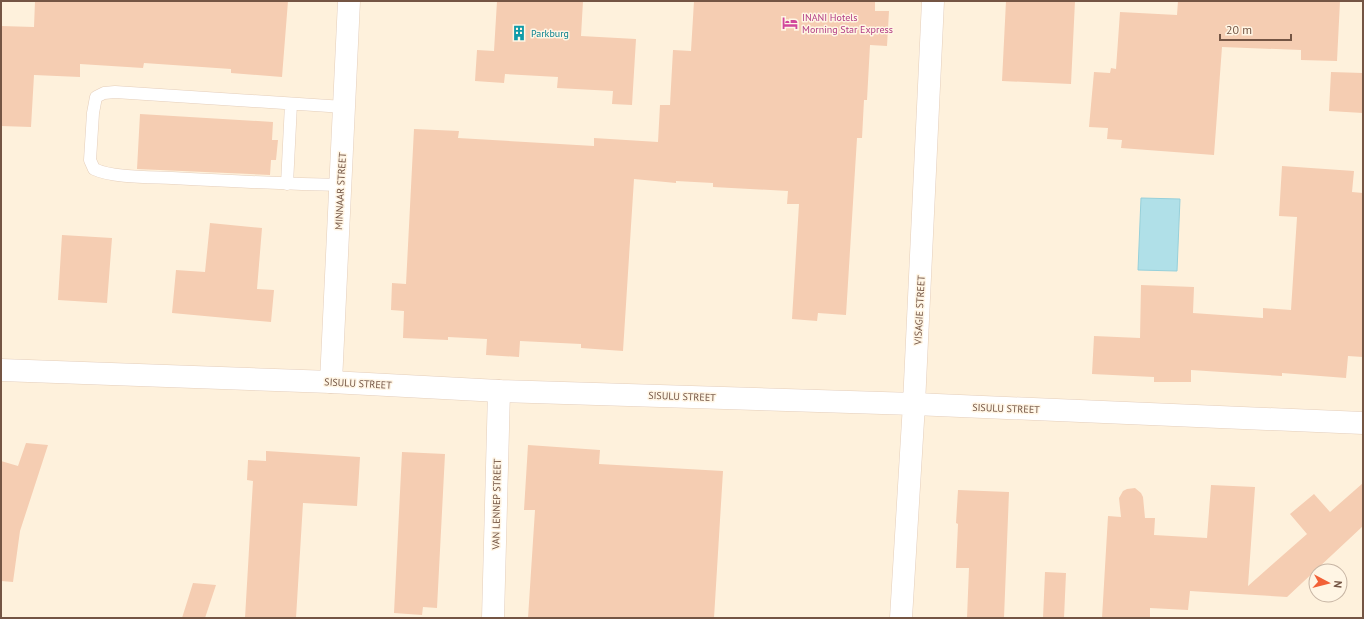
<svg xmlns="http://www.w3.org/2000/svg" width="1364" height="619" font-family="'PT Sans',sans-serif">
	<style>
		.water { fill: #b0e0e8; stroke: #96d0da }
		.building { fill: #f5cdb2 }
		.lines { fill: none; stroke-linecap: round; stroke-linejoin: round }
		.service-casing { stroke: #e4cebb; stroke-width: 13 }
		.minor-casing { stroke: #e4cebb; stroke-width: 23 }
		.tertiary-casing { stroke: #e4cebb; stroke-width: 23 }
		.service { stroke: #fff; stroke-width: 12 }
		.minor { stroke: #fff; stroke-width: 22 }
		.tertiary { stroke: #fff; stroke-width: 22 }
		.labels { text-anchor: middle; stroke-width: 3; stroke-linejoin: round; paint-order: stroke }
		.hotel-label { font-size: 10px; fill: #b23c85; stroke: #fff5e4; text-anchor: start }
		.culture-label { font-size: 10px; fill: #0d838f; stroke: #fff5e4; text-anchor: start }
		.street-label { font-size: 10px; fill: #745544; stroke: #fff5e4 }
	</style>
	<rect width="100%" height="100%" fill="#fef1dc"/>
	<!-- water -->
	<path class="water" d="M1141,198L1180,199L1177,271L1138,270Z"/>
	<!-- building -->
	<path class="building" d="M35,1H288L282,77L231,73V69L144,63L143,68L80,64V77L34,75L31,127L1,126V26L34,27Z
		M497,1H583L581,36L636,39L632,105L612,104L613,91L557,88L558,77L505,74L504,83L475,81L477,50L494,51Z
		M694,1H875V11H889L887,46L870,45L867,100H864L862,138H857L846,315L818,313L817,321L792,319L799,204H787L788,191L713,187V183L676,181V183L634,179L623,351L581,348V344L520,341L519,357L486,355L487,339L448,337V340L403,338L404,311L391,310L392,283L406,284L414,129L459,131L458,138L594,146V138L658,142L660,105H670L673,50L691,51Z
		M1006,1H1075L1071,84L1002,81Z
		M1178,1H1340L1337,61L1301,60V50L1222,47L1214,155L1121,148L1122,140L1107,139L1108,128L1089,127L1094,72L1110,73L1111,68L1116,69L1120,12L1177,15Z
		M1331,72L1363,73V113L1329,111Z
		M140,114L273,122L272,140H278L276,160H271L270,175L137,169Z
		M1282,166L1354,171L1352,192L1363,193V357L1348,356L1346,378L1282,373V376L1191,370V382H1154V377L1092,374L1094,336L1140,338L1141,285L1194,287L1193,313L1263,318V308L1291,310L1297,217L1279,216Z
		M210,223L262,228L257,289L274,290L271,322L172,313L176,270L205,272Z
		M62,235L112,238L107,303L58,300Z
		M26,443L48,445L20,531L13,582L1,581V461L18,466Z
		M528,445L600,450L599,464L723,471L714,618H528L535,510H524Z
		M266,451L360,457L357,506L303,503L296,618H245L253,481L247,480L248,460L266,461Z
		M402,452L445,454L437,608L423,607L422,615L394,613Z
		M1363,483V526L1287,597L1190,591L1188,610L1150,608V618H1102L1108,516L1121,517L1119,498L1123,491L1127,489L1135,488L1141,493L1143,497L1145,518H1155L1154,535L1207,538L1211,485L1255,487L1248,586L1307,534L1290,514L1314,494L1330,512Z
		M958,490L1009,492L1004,618H967L969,568H956L958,524L956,523Z
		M1045,572L1066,573L1064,618H1043Z
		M193,583L216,585L205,618H182Z"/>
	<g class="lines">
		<defs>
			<path id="service" d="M287,184L291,104
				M340,185C284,184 228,181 172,178C151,177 113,178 94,169L90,160L93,113L96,97L104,93L115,92L344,107"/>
			<path id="minor" d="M331,382L349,1
				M493,618L499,391"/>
			<path id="tertiary" d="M1,370L331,382L499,391L914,404L1363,423
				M901,618L914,404L933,1"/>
		</defs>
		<!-- service casing -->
		<use href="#service" class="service-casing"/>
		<!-- minor casing -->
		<use href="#minor" class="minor-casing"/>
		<!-- tertiary casing -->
		<use href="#tertiary" class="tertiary-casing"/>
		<!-- service -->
		<use href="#service" class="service"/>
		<!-- minor -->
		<use href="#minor" class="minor"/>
		<!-- tertiary -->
		<use href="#tertiary" class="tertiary"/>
	</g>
	<!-- icons -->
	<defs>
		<symbol id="hotel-bare" viewBox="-9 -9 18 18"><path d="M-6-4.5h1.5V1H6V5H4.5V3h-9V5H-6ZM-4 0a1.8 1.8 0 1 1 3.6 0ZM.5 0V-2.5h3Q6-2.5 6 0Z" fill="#d1479c" stroke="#fff5e4" stroke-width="2.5" paint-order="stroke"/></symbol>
		<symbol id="building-bare" viewBox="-9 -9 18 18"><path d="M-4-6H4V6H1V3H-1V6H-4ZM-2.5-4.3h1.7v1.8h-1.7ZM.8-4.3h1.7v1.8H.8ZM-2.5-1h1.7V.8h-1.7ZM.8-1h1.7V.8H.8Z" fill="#0f9aa8" stroke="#fff5e4" stroke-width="2.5" paint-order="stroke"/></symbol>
	</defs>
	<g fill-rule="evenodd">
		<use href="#hotel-bare" x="779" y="12" width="22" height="22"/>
		<use href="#building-bare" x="508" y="22" width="22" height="22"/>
	</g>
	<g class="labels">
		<!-- hotel labels -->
		<g class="hotel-label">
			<text x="802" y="21">INANI Hotels<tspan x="802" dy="12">Morning Star Express</tspan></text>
		</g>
		<!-- culture labels -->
		<g class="culture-label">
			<text x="531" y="37">Parkburg</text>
		</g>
		<!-- street labels -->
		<g class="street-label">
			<text transform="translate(340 191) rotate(-87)" y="4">MINNAAR STREET</text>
			<text transform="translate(919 310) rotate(-87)" y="4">VISAGIE STREET</text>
			<text transform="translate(358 383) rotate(3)" y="4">SISULU STREET</text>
			<text transform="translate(682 396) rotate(2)" y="4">SISULU STREET</text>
			<text transform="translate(1006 408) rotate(2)" y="4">SISULU STREET</text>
			<text transform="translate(496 504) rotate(-89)" y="4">VAN LENNEP STREET</text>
		</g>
	</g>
	<!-- border -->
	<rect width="1364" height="619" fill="none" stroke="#745544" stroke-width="4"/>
	<!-- north arrow -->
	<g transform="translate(1328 583) rotate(97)"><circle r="19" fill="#fff5e4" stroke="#c7b5a4"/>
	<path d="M0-3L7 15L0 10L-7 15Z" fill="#f26137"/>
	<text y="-6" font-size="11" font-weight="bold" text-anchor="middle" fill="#745544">N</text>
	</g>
	<!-- scale -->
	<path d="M1220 34v6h71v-6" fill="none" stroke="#745544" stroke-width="2"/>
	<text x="1226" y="34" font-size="12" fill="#745544" stroke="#fff5e4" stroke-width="3" paint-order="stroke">20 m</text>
</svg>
